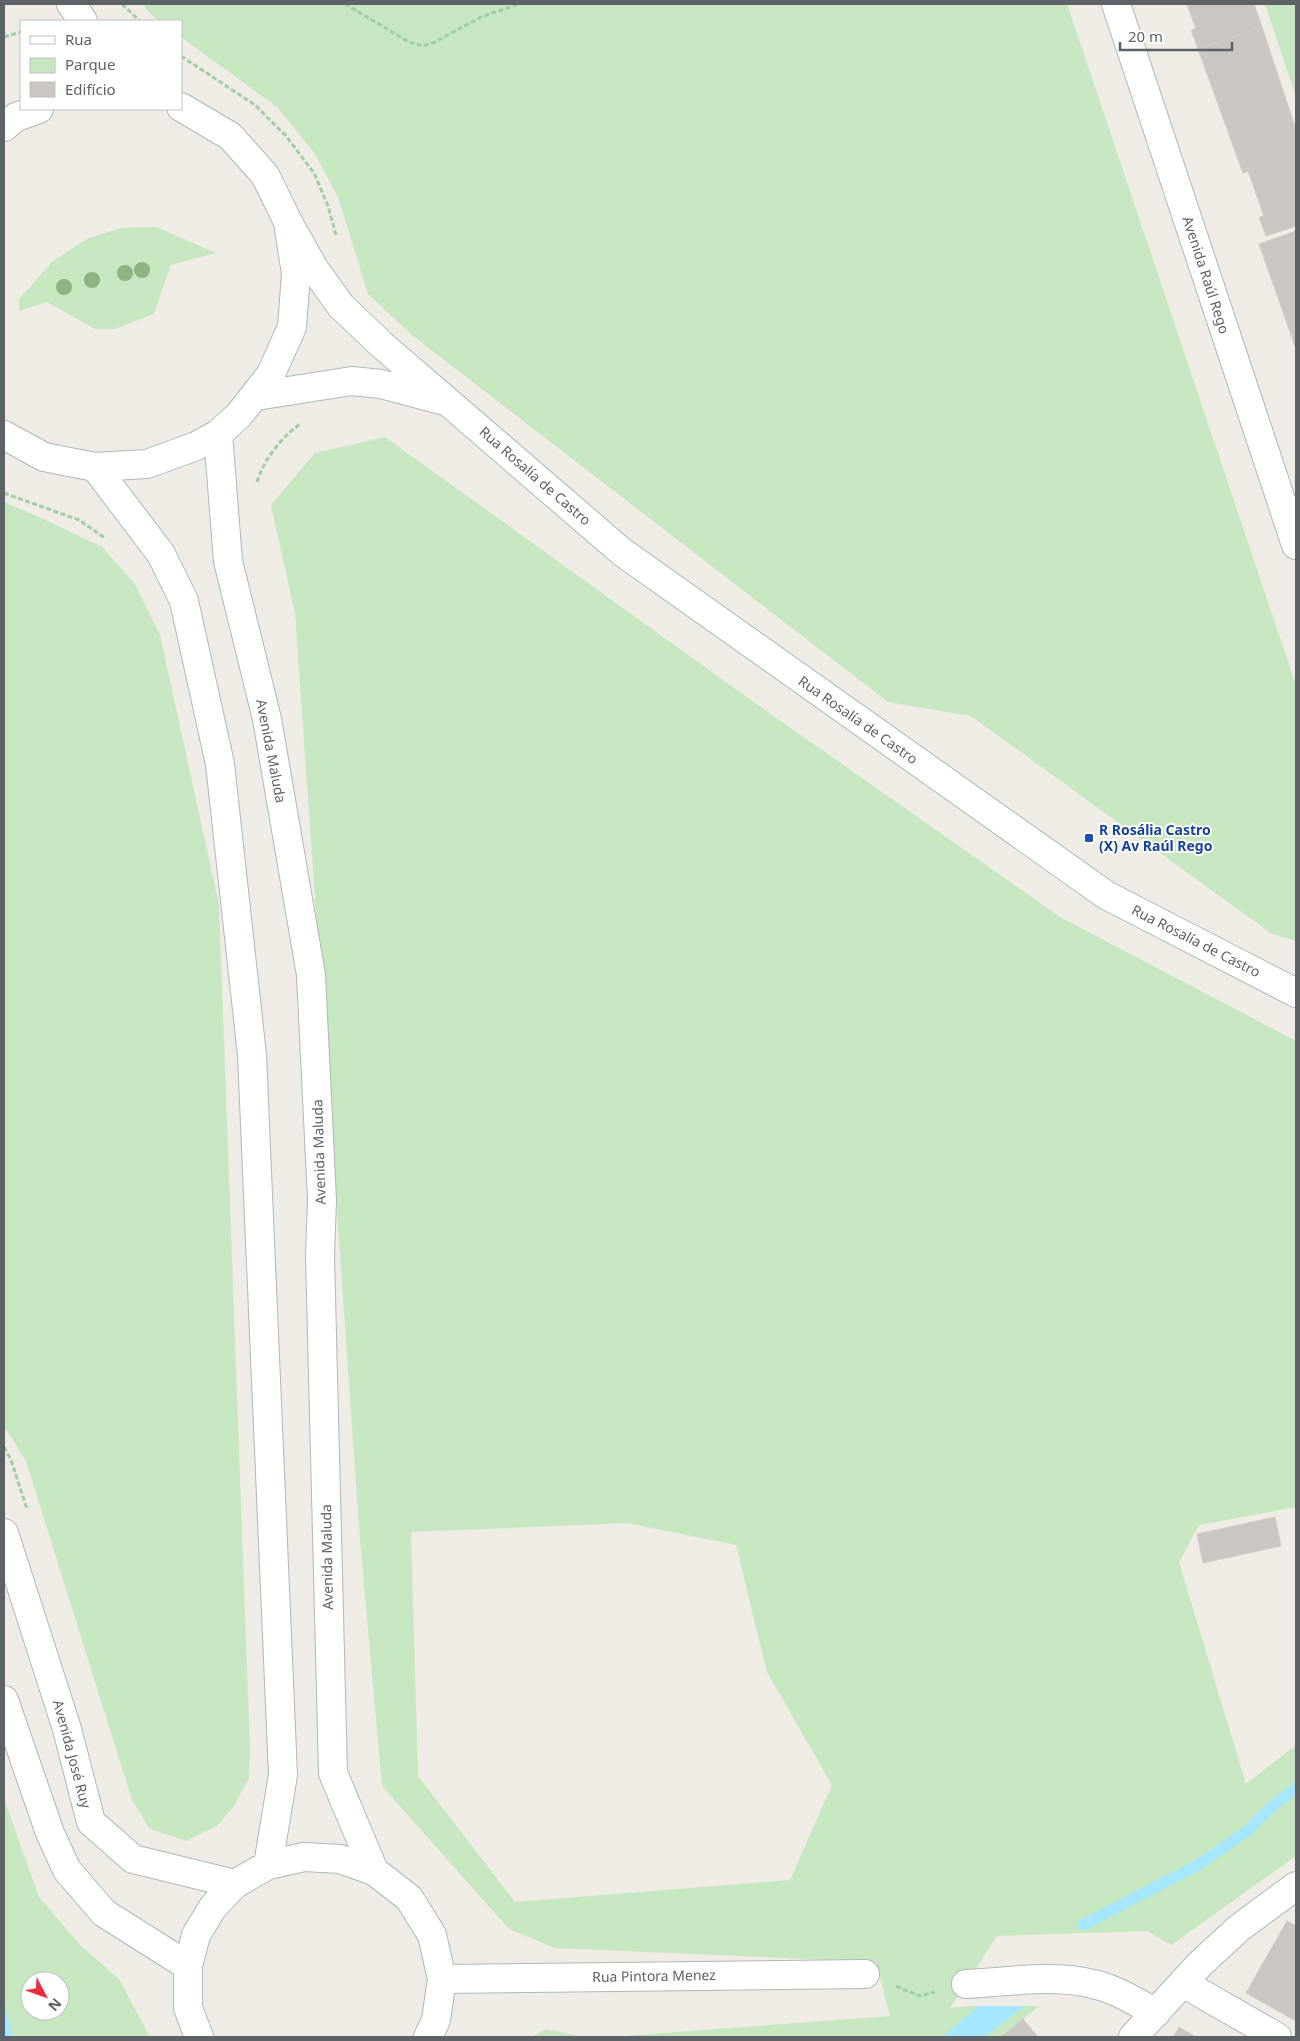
<svg xmlns="http://www.w3.org/2000/svg" width="1300" height="2041" font-family="'Noto Sans',sans-serif">
	<style>
		.green { fill: #c7e7c1; fill-rule: evenodd }
		.water { fill: #a5e7ff }
		.pier { fill: #efebe5 }
		.lines { fill: none; stroke-linecap: round; stroke-linejoin: round }
		.stream { stroke: #a5e7ff; stroke-width: 11 }
		.building { fill: #cac6c1; stroke: #d4ccc3 }
		.minor-casing { stroke: #b2b7ba; stroke-width: 30 }
		.secondary-casing { stroke: #b1b6ba; stroke-width: 30 }
		.path { stroke: #9ed0a4; stroke-width: 3; stroke-dasharray: 5 2.5; stroke-linecap: butt }
		.minor { stroke: #fff; stroke-width: 28 }
		.secondary { stroke: #fff; stroke-width: 28 }
		.tree { fill: #8db383 }
		.transit-dot { fill: #1a4fb4; stroke: #fff; stroke-width: 2 }
		.labels { text-anchor: middle; stroke-width: 4; stroke-linejoin: round; paint-order: stroke }
		.street-label { font-size: 14px; fill: #5d6266; stroke: #fff }
		.transit-label { font-size: 14px; font-weight: bold; fill: #164399; stroke: #fff; text-anchor: start }
	</style>
	<rect width="100%" height="100%" fill="#efebe5"/>
	<!-- green -->
	<path class="green" d="M143,4H1067L1296,685V941L1272,934L971,716L888,702L413,336L368,294L338,197L315,154L277,107L181,37V21C159,21 156,22 143,4Z
		M1265,4H1296V97Z
		M156,227L216,253L171,265L154,314L115,329H95L47,302L19,311V299L54,260L89,238L121,228Z
		M385,437L755,703L1060,917L1296,1041V1507L1199,1525L1179,1562L1246,1784L1296,1745V1856L1171,1945L1147,1931L997,1936L950,2008L970,2006H1039L1001,2037H609L890,2016L876,1962L555,1948L509,1929L382,1786L360,1540L295,613L271,505L315,453ZM627,1523L736,1545L767,1672L832,1785L790,1880L515,1902L418,1776L411,1532Z
		M4,502L39,517L102,547L135,584L160,635L219,905L250,1750L249,1778L233,1807L217,1826L186,1841L150,1829L132,1800L26,1461L4,1426Z
		M4,1799L39,1897L80,1945L119,1979L150,2037H4ZM30,1981H60V2011H30Z
		M546,2029L583,2037H532Z"/>
	<!-- water -->
	<path class="water" d="M4,2001L13,2037H4Z
		M979,2006H1025L984,2037H942Z"/>
	<!-- pier -->
	<path class="pier" d="M979,2004H1025L1027,2006H975Z"/>
	<g class="lines">
		<!-- stream -->
		<path class="stream" d="M1083,1925L1198,1865L1250,1829L1268,1810L1296,1788"/>
	</g>
	<!-- building -->
	<path class="building" d="M1187,4H1254L1262,27L1198,49L1191,30L1196,29Z
		M1262,27L1296,130V226L1266,236L1259,217L1264,216L1248,171L1243,173L1198,49Z
		M1296,231V349L1259,244Z
		M1275,1517L1281,1546L1203,1563L1197,1534Z
		M1287,1921L1296,1926V2021L1246,1993Z
		M1023,2019L1038,2037H1001Z
		M1179,2027L1196,2037H1173Z"/>
	<g class="lines">
		<defs>
			<path id="minor" d="M1116,4L1296,545
				M289,224L315,270L341,306L382,345L622,552L1106,895L1296,993
				M256,396L352,381L381,384L441,400
				M442,1979L865,1974
				M1183,1983L1277,2037
				M966,1984C1007,1982 1053,1974 1093,1984C1116,1989 1136,2002 1156,2013"/>
			<path id="secondary" d="M71,4L83,21
				M4,127L16,117L39,109
				M218,434L228,561L267,719L311,975L322,1200L320,1256L333,1773L374,1871
				M4,435L44,457L95,467L147,464L196,446L218,434L239,415L271,374L292,327L296,274L288,222L265,175L230,136L181,107
				M95,467L161,554L184,601L220,764L252,1055L283,1775L268,1865
				M4,1533L67,1729L91,1822L133,1859L235,1884
				M4,1700L50,1833L67,1870L104,1913L188,1966
				M199,2037L188,2008V1966L196,1935L213,1907L235,1884L268,1865L304,1857L340,1859L374,1871L409,1898L432,1935L442,1979L436,2020L428,2037
				M1133,2037L1200,1964L1239,1928L1296,1886"/>
		</defs>
		<!-- minor casing -->
		<use href="#minor" class="minor-casing"/>
		<!-- secondary casing -->
		<use href="#secondary" class="secondary-casing"/>
		<!-- path -->
		<path class="path" d="M122,4L140,21
			M345,4L409,42L423,46L435,42L481,17L519,4
			M4,37L21,32
			M181,56L255,105L286,136L314,173L328,206L336,235
			M257,482C264,459 281,438 300,424
			M4,493L79,520L105,538
			M4,1447L11,1460L27,1509
			M896,1986L920,1996L935,1992"/>
		<!-- minor -->
		<use href="#minor" class="minor"/>
		<!-- secondary -->
		<use href="#secondary" class="secondary"/>
	</g>
	<!-- trees -->
	<g class="tree">
		<circle cx="142" cy="270" r="8"/>
		<circle cx="125" cy="273" r="8"/>
		<circle cx="92" cy="280" r="8"/>
		<circle cx="64" cy="287" r="8"/>
	</g>
	<!-- markers -->
	<rect class="transit-dot" x="1084" y="833" width="10" height="10" rx="2.5"/>
	<g class="labels">
		<!-- street labels -->
		<g class="street-label">
			<text transform="translate(1206 275) rotate(72)" y="5">Avenida Raúl Rego</text>
			<text transform="translate(535 476) rotate(41)" y="5">Rua Rosalía de Castro</text>
			<text transform="translate(858 720) rotate(35)" y="5">Rua Rosalía de Castro</text>
			<text transform="translate(271 751) rotate(79)" y="5">Avenida Maluda</text>
			<text transform="translate(1196 941) rotate(27)" y="5">Rua Rosalía de Castro</text>
			<text transform="translate(319 1152) rotate(-92)" y="5">Avenida Maluda</text>
			<text transform="translate(327 1557) rotate(-91)" y="5">Avenida Maluda</text>
			<text transform="translate(72 1754) rotate(75)" y="5">Avenida José Ruy</text>
			<text transform="translate(654 1976) rotate(-1)" y="5">Rua Pintora Menez</text>
		</g>
		<!-- transit labels -->
		<g class="transit-label">
			<text x="1099" y="835">R Rosália Castro<tspan x="1099" dy="16">(X) Av Raúl Rego</tspan></text>
		</g>
	</g>
	<!-- border -->
	<rect width="1300" height="2041" fill="none" stroke="#5d6266" stroke-width="10"/>
	<!-- legend -->
	<rect x="20" y="20" width="162" height="90" fill="#ffffff" stroke="#bec0c2"/>
	<rect x="30" y="36" width="25" height="8" fill="#ffffff" stroke="#bec0c2"/>
	<text x="65" y="45" font-size="15" fill="#5d6266">Rua</text>
	<rect x="30" y="58" width="25" height="15" fill="#c7e7c1" stroke="#bec0c2"/>
	<text x="65" y="70" font-size="15" fill="#5d6266">Parque</text>
	<rect x="30" y="82" width="25" height="15" fill="#cac6c1" stroke="#bec0c2"/>
	<text x="65" y="95" font-size="15" fill="#5d6266">Edifício</text>
	<!-- north arrow -->
	<g transform="translate(45 1996) rotate(131)"><circle r="24" fill="#ffffff" stroke="#bec0c2"/>
	<path d="M0-4L9 19L0 12L-9 19Z" fill="#ed2d3e"/>
	<text y="-8" font-size="14" font-weight="bold" text-anchor="middle" fill="#5d6266">N</text>
	</g>
	<!-- scale -->
	<path d="M1120 42v8h112v-8" fill="none" stroke="#5d6266" stroke-width="2.5"/>
	<text x="1128" y="42" font-size="15" fill="#5d6266" stroke="#ffffff" stroke-width="4" paint-order="stroke">20 m</text>
</svg>
